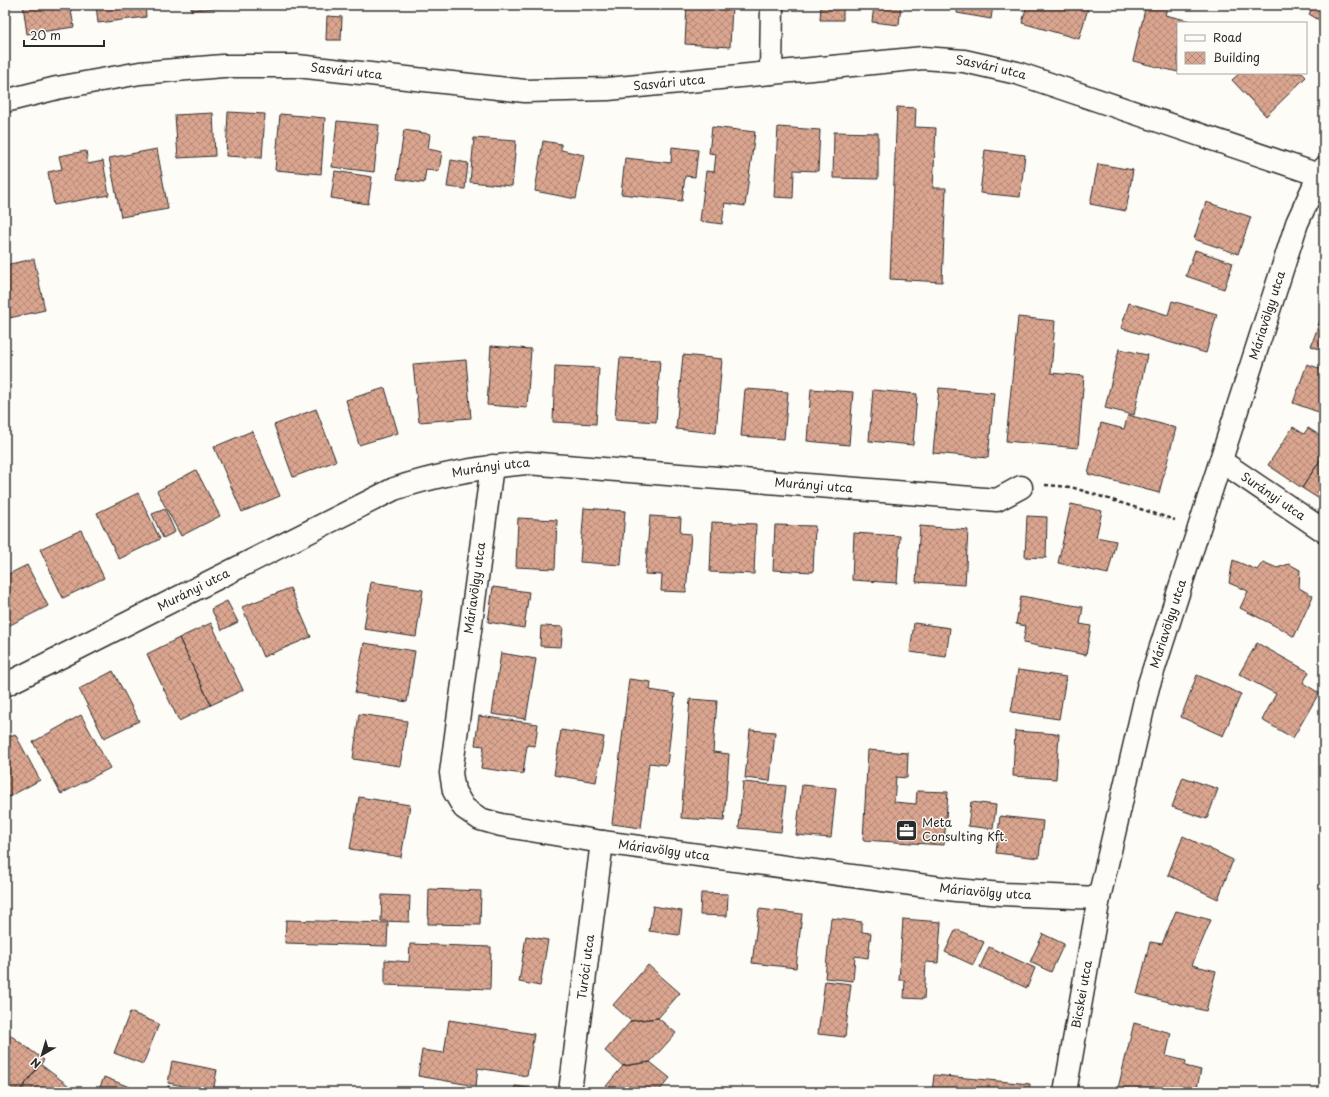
<svg xmlns="http://www.w3.org/2000/svg" width="1329" height="1097" font-family="'Playpen Sans',sans-serif">
	<style>
		.building { fill: url(#building-cross-hatch); stroke: #2b2b2b }
		.lines { fill: none; stroke-linecap: round; stroke-linejoin: round }
		.minor-casing { stroke: #2b2b2b; stroke-width: 25 }
		.path { stroke: #2b2b2b; stroke-width: 2.5; stroke-dasharray: 4 3; stroke-linecap: butt }
		.minor { stroke: #fdfcf7; stroke-width: 22 }
		.labels { text-anchor: middle; stroke-width: 3; stroke-linejoin: round; paint-order: stroke }
		.street-label { font-size: 12px; fill: #2b2b2b; stroke: #fdfcf7 }
		.poi-label { font-size: 12px; fill: #2b2b2b; stroke: #fdfcf7; text-anchor: start }
	</style>
	<defs>
		<pattern id="building-cross-hatch" width="8" height="8" patternUnits="userSpaceOnUse"><rect width="8" height="8" fill="#dba690"/><path d="M0 0l8 8M0 8l8-8" fill="none" stroke="#b28776"/></pattern>
	</defs>
	<rect width="100%" height="100%" fill="#fdfcf7"/>
	<filter id="ink" filterUnits="userSpaceOnUse"><feTurbulence type="fractalNoise" baseFrequency=".025" numOctaves="2"/><feDisplacementMap in="SourceGraphic" scale="8" xChannelSelector="R" yChannelSelector="G"/><feConvolveMatrix kernelMatrix="1 2 1 2 8 2 1 2 1" color-interpolation-filters="sRGB"/></filter>
	<g filter="url(#ink)">
		<!-- building -->
		<path class="building" d="M23,5H70L74,27L27,34Z
			M96,5H145L146,17L98,23Z
			M191,5H236V7L191,10Z
			M687,5H732L730,47L685,44Z
			M821,5H852V6H843V20H820Z
			M874,5H901L899,25L872,22Z
			M958,5H993L991,19L957,13Z
			M1027,5H1089L1079,39L1022,23Z
			M1146,5H1168L1165,15L1190,21V23H1178V72L1133,61Z
			M1314,5H1324V23L1309,14Z
			M327,16L342,17L341,40H326Z
			M1240,73H1302L1306,77L1266,116L1232,80Z
			M897,107L916,108L915,127L936,128L933,188H946L942,282L890,279Z
			M228,112L265,114L262,158L226,156Z
			M213,113L215,156L178,158L175,115Z
			M280,114L325,118L321,174L275,170Z
			M337,121L379,125L374,172L332,167Z
			M712,127L755,132L745,206L725,203L722,224L700,221L706,171L714,172L716,154L709,153Z
			M778,127L820,130L818,171L794,170L793,198L774,197Z
			M404,130L430,134L428,149L442,152L439,171L426,169L424,183L397,179Z
			M834,132L878,133V179L833,178Z
			M474,138L516,141L512,186L470,182Z
			M543,141L561,144V150L584,155L576,199L535,191Z
			M672,147L698,150L695,177L685,176L682,201L621,194L625,158L671,163Z
			M157,149L168,209L121,217L109,158Z
			M985,150L1025,155L1020,197L980,193Z
			M86,151L88,164L103,161L109,195L54,205L48,172L62,169L59,156Z
			M451,160L468,163L465,189L447,187Z
			M1098,164L1133,170L1126,211L1090,204Z
			M335,171L372,177L368,204L331,198Z
			M1206,202L1251,217L1238,254L1194,239Z
			M1195,250L1233,263L1224,289L1186,276Z
			M34,259L45,310L5,319V265Z
			M1172,301L1217,314L1206,353L1121,328L1129,303L1168,315Z
			M1324,310V351L1311,346Z
			M1018,317L1055,321L1051,373L1084,376L1078,448L1006,441Z
			M491,346L531,349L527,408L487,405Z
			M1119,349L1147,355L1134,415L1105,408Z
			M683,355L722,359L716,433L676,429Z
			M620,358L660,360L656,422L615,419Z
			M466,360L471,418L419,422L413,364Z
			M1307,364L1324,370V414L1293,403Z
			M555,366L599,368L596,424L553,422Z
			M385,388L398,433L359,445L346,400Z
			M939,388L994,393L988,458L933,453Z
			M745,389L788,392L784,439L741,436Z
			M811,389L853,392L849,445L807,441Z
			M873,390L917,394L913,445L869,441Z
			M316,409L336,461L293,477L274,425Z
			M1128,415L1176,428L1159,493L1088,474L1101,423L1124,429Z
			M1293,427L1304,434L1308,428L1324,438V454L1302,488L1268,465Z
			M252,431L280,496L242,512L214,447Z
			M1324,454V502L1302,488Z
			M196,470L220,516L181,536L157,491Z
			M138,493L160,539L119,559L97,513Z
			M1071,504L1102,511L1096,537L1116,541L1108,574L1058,563Z
			M584,508L625,511L621,565L580,562Z
			M165,509L175,532L163,538L152,514Z
			M650,516L681,518L680,533L691,534L686,592L661,591L662,575L645,574Z
			M1027,516L1047,517L1046,558L1025,557Z
			M518,518L557,520L555,569L516,567Z
			M712,522L756,524L754,574L710,572Z
			M775,525L815,526L813,572L773,570Z
			M920,526L968,530L965,585L916,582Z
			M81,530L104,578L63,598L40,549Z
			M854,533L900,536L897,583L852,580Z
			M1233,560L1257,570L1263,562L1277,568L1289,564L1300,570L1299,588L1313,596L1294,637L1287,632L1240,608L1248,591L1229,583Z
			M27,565L48,606L8,626L5,620V576Z
			M371,582L423,590L416,637L364,629Z
			M493,587L529,592L524,628L488,622Z
			M290,588L311,637L263,657L242,607Z
			M1021,596L1083,607L1080,624L1091,626L1086,655L1023,643L1026,626L1016,624Z
			M227,601L238,622L222,630L211,609Z
			M211,623L243,690L211,705L179,638Z
			M914,623L950,628L946,657L910,652Z
			M541,626L563,627L561,647L540,646Z
			M179,638L211,705L179,721L147,654Z
			M364,643L415,651L407,702L355,693Z
			M1257,643L1309,672L1303,683L1319,693L1293,738L1262,720L1276,694L1239,674Z
			M501,653L536,659L526,719L492,714Z
			M1018,670L1066,677L1059,719L1011,712Z
			M113,671L139,721L104,738L79,689Z
			M1197,675L1241,694L1223,736L1181,717Z
			M629,679L651,682L650,690L675,694L667,765L649,763L641,828L612,824Z
			M690,699L717,701L713,752L729,754L724,821L681,818Z
			M359,714L407,721L400,766L353,759Z
			M81,715L110,768L61,794L33,742Z
			M479,716L538,724L535,746L527,745L523,774L481,768L484,746L475,745Z
			M561,730L604,737L596,782L554,775Z
			M750,730L775,732L770,781L745,778Z
			M1015,731L1059,734L1056,779L1013,776Z
			M15,734L40,780L5,799V739Z
			M868,750L908,753L907,778L896,777L894,802L916,804L917,791L948,792L944,845L863,840Z
			M1183,777L1218,789L1207,819L1172,807Z
			M743,782L786,786L781,832L739,828Z
			M802,785L836,788L831,838L796,835Z
			M359,797L410,805L401,857L350,849Z
			M971,802L996,805L993,829L968,826Z
			M1000,816L1043,821L1039,858L996,853Z
			M1183,836L1233,860L1218,899L1168,875Z
			M429,889L481,891L480,925L428,924Z
			M701,893L728,894L727,916L700,915Z
			M382,895L410,896L409,922L381,921Z
			M653,906L682,911L679,935L649,931Z
			M759,909L802,914L796,968L752,963Z
			M1176,911L1211,920L1192,965L1216,971L1206,1011L1137,994L1150,942L1162,944Z
			M831,918L862,922V932L871,933L868,958L855,956L853,981L825,978Z
			M903,919L941,922L938,963L926,962L924,999L904,998L905,980H899Z
			M286,920L388,923L387,946L285,943Z
			M956,929L984,942L973,965L945,952Z
			M1043,934L1064,944L1051,972L1030,962Z
			M526,936L548,940L540,986L519,982Z
			M410,944L491,947L490,989L385,985V960L409,962Z
			M989,947L1035,968L1027,988L980,967Z
			M648,965L680,993L658,1018L631,1021L613,1005Z
			M825,981L851,984L845,1037L818,1034Z
			M130,1012L159,1024L143,1064L114,1053Z
			M658,1018L676,1033L650,1062L623,1066L605,1051L631,1021Z
			M449,1020L534,1034L527,1076L478,1068L476,1086L418,1076L422,1050L444,1053Z
			M1134,1023L1171,1033L1166,1056L1186,1061L1185,1066L1201,1070L1196,1092H1134L1118,1088Z
			M10,1035L44,1060L19,1092H5V1042Z
			M172,1061L217,1070L213,1092L168,1083Z
			M650,1062L670,1078L658,1092H603L602,1091L623,1066Z
			M40,1064L73,1089L71,1092H19Z
			M934,1075L1030,1084L1029,1092H932Z
			M104,1077L142,1092H98Z
			M168,1086L190,1092H167Z
			M515,1086L542,1090L541,1092H514Z"/>
		<g class="lines">
			<defs>
				<g id="minor">
					<path d="M771,73L772,5"/>
					<path id="s1" d="M5,101L57,88L140,73L223,66H297L525,91L608,89L923,58L964,61L1017,73L1319,175"/>
					<path id="s2" d="M1221,461L1324,531"/>
					<path id="s3" d="M492,466L451,773L454,791L464,808L480,819L501,825L602,842L956,890L1002,894L1099,898"/>
					<path id="s4" d="M5,685L394,489C439,474 480,467 527,463L997,500L1021,487"/>
					<path id="s5" d="M570,1092L602,842"/>
					<path id="s6" d="M1065,1092L1099,898L1148,687L1297,223L1319,175L1324,168"/>
				</g>
			</defs>
			<!-- minor casing -->
			<use href="#minor" class="minor-casing"/>
			<!-- path -->
			<path class="path" d="M1045,485L1071,487L1175,520"/>
			<!-- minor -->
			<use href="#minor" class="minor"/>
		</g>
	</g>
	<!-- icons -->
	<defs>
		<symbol id="office-square" viewBox="-11 -11 22 22"><rect x="-9" y="-9" width="18" height="18" rx="4" fill="#2b2b2b" stroke="#fdfcf7"/><path d="M-6-3h4V-5.5h4V-3h4V5H-6ZM-1-4.5V-3h2v-1.5ZM-6 0V1H6V0Z" fill="#fff"/></symbol>
	</defs>
	<g fill-rule="evenodd">
		<use href="#office-square" x="894" y="818" width="25" height="25"/>
	</g>
	<g class="labels">
		<!-- street labels -->
		<g class="street-label">
			<text dy="4" stroke="none"><textPath href="#s1" startOffset="993">Sasvári utca</textPath></text>
			<text dy="4" stroke="none"><textPath href="#s1" startOffset="345">Sasvári utca</textPath></text>
			<text dy="4" stroke="none"><textPath href="#s1" startOffset="669">Sasvári utca</textPath></text>
			<text dy="4" stroke="none"><textPath href="#s6" startOffset="804">Máriavölgy utca</textPath></text>
			<text dy="4" stroke="none"><textPath href="#s4" startOffset="535">Murányi utca</textPath></text>
			<text dy="4" stroke="none"><textPath href="#s4" startOffset="859">Murányi utca</textPath></text>
			<text dy="4" stroke="none"><textPath href="#s2" startOffset="63">Surányi utca</textPath></text>
			<text transform="translate(475 588) rotate(-82)" y="4">Máriavölgy utca</text>
			<text dy="4" stroke="none"><textPath href="#s4" startOffset="211">Murányi utca</textPath></text>
			<text dy="4" stroke="none"><textPath href="#s6" startOffset="480">Máriavölgy utca</textPath></text>
			<text dy="4" stroke="none"><textPath href="#s3" startOffset="554">Máriavölgy utca</textPath></text>
			<text dy="4" stroke="none"><textPath href="#s3" startOffset="878">Máriavölgy utca</textPath></text>
			<text dy="4" stroke="none"><textPath href="#s5" startOffset="126">Turóci utca</textPath></text>
			<text dy="4" stroke="none"><textPath href="#s6" startOffset="99">Bicskei utca</textPath></text>
		</g>
		<!-- poi labels -->
		<g class="poi-label">
			<text x="922" y="827">Meta<tspan x="922" dy="14">Consulting Kft.</tspan></text>
		</g>
	</g>
	<!-- margin -->
	<rect width="1329" height="1097" fill="none" stroke="#fdfcf7" stroke-width="20"/>
	<rect x="10" y="10" width="1309" height="1077" fill="none" stroke="#2b2b2b" stroke-width="1.5" filter="url(#ink)"/>
	<!-- legend -->
	<rect x="1177" y="22" width="130" height="52" fill="#fdfcf7" stroke="#a9a8a5"/>
	<rect x="1185" y="35" width="20" height="6" fill="#fdfcf7" stroke="#a9a8a5"/>
	<text x="1213" y="42" font-size="12" fill="#2b2b2b">Road</text>
	<rect x="1185" y="52" width="20" height="12" fill="url(#building-cross-hatch)" stroke="#a9a8a5"/>
	<text x="1213" y="62" font-size="12" fill="#2b2b2b">Building</text>
	<!-- north arrow -->
	<g transform="translate(42 1055) rotate(218)" stroke="#fdfcf7" stroke-width="3" paint-order="stroke">
	<path d="M0-3L7 15L0 10L-7 15Z" fill="#2b2b2b"/>
	<text y="-6" font-size="11" font-weight="bold" text-anchor="middle" fill="#2b2b2b">N</text>
	</g>
	<!-- scale -->
	<path d="M24 40v6h80v-6" fill="none" stroke="#2b2b2b" stroke-width="2"/>
	<text x="30" y="40" font-size="12" fill="#2b2b2b" stroke="#fdfcf7" stroke-width="3" paint-order="stroke">20 m</text>
</svg>
